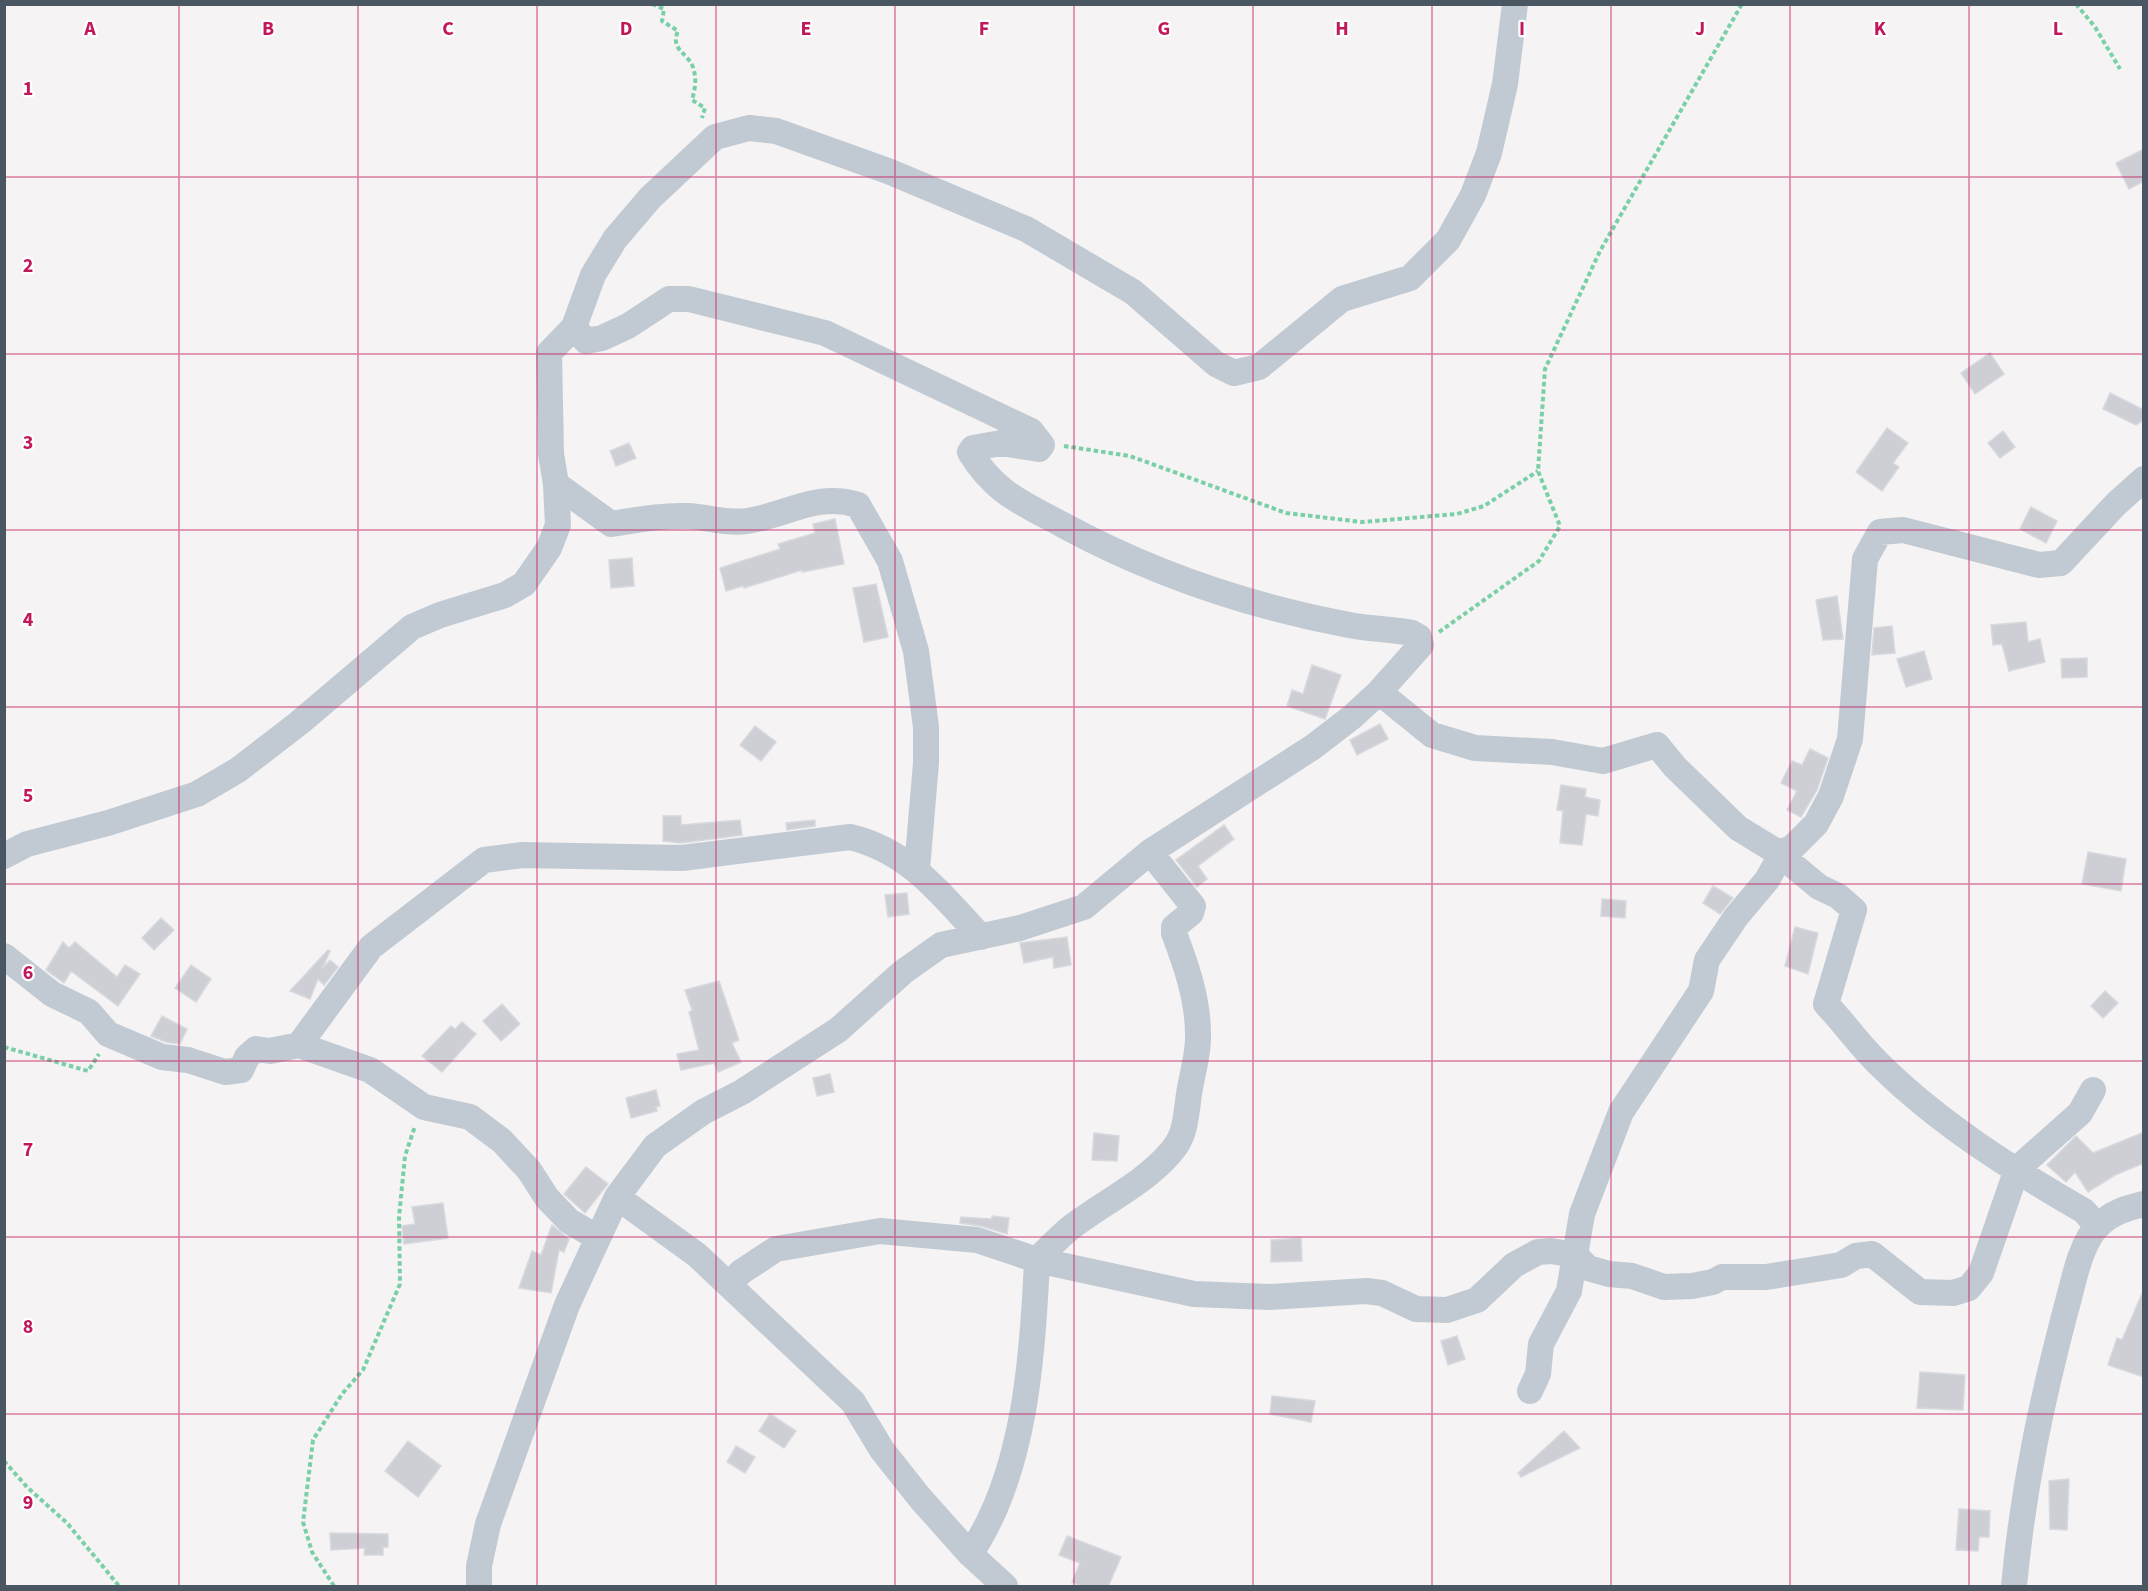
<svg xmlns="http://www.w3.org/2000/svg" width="2148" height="1591" font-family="'Source Sans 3',sans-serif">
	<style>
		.building { fill: #cdcfd5; stroke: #d7d9de; stroke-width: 1.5 }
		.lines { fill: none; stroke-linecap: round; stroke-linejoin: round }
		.path { stroke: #7ad0a6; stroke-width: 4; stroke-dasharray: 4.5 3; stroke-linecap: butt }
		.minor { stroke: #c1cad2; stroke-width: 26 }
		.grid { fill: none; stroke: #c2185b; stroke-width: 1.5; stroke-opacity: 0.55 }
		.grid-label { font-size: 20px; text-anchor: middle; font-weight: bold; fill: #c2185b; stroke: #fff; stroke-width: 4.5; stroke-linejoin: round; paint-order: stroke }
	</style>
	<rect width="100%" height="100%" fill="#f5f3f3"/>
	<!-- building -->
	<path class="building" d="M2144,149V181L2129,189L2116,163Z
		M1990,353L2004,374L1975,394L1961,373Z
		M2110,393L2144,410V420L2136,425L2103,409Z
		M1887,428L1908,443L1893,463L1899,467L1882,491L1856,472Z
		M2003,431L2015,447L2000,458L1988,443Z
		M629,443L636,458L616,466L610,451Z
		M2031,507L2057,521L2046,543L2020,529Z
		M835,519L844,564L802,572V570L744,588L743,586L726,591L720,568L780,549L778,544L815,533L813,524Z
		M632,558L634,586L611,588L609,560Z
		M876,584L888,637L864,642L853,588Z
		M1837,596L1843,639L1823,640L1816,600Z
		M2026,622L2028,642L2040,639L2045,662L2009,671L2002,644L1993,645L1991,625Z
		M1892,626L1895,653L1872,655L1874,628Z
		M1924,651L1932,679L1906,687L1897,659Z
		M2087,658V677L2062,678L2061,659Z
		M1312,665L1341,675L1325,719L1287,706L1292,690L1303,694Z
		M1380,724L1388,739L1357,755L1350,740Z
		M755,726L776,742L761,761L740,745Z
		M1810,749L1828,758L1817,790L1801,817L1787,810L1797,791L1781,783L1792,761L1802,765Z
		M1561,785L1586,789L1585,797L1600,800L1598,816L1586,814L1582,845L1560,843L1563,811L1557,810Z
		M663,816H681V825L740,820L742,835L681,843L663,841Z
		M815,820V826L787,830L786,823Z
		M1224,825L1234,839L1198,866L1207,879L1197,887L1176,860Z
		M2088,852L2126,859L2121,891L2082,884Z
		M1713,886L1733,898L1720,914L1703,903Z
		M907,893L909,914L888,917L885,895Z
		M1602,899L1626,901L1625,918L1601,916Z
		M161,918L174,930L154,950L142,938Z
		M1795,927L1818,933L1808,974L1785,966Z
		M1067,937L1071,965L1054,968L1053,957L1024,963L1020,943Z
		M63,942L69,948L75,942L117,977L125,965L140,974L118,1006L71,971L64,983L46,970Z
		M328,950L330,951L322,969L330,960L338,967L324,985L318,979L310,999L290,991Z
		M191,965L211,979L196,1002L175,988Z
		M719,981L739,1040L732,1043L741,1062L718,1072L714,1063L681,1070L677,1054L699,1050L689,1012L692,1010L685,990Z
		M2105,991L2118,1003L2103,1018L2091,1006Z
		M502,1004L520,1024L501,1041L483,1021Z
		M162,1016L187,1029L180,1044L166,1042L151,1036Z
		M462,1022L476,1034L442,1072L422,1056L451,1026L455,1029Z
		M830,1074L834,1092L817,1096L813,1078Z
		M656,1090L660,1106L656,1107L657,1111L631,1118L626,1098Z
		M2144,1132V1163L2115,1175L2088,1192L2075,1172L2066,1182L2047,1165L2076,1136L2093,1153Z
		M1094,1133L1119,1136L1117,1161L1092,1160Z
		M586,1167L608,1184L585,1213L564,1194Z
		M443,1203L448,1238L404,1244L402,1226L415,1224L412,1207Z
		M992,1216L1009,1218L1007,1234L981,1226L960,1223L961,1217L992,1219Z
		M552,1225L569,1239L564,1252L559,1250L551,1293L519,1288L532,1251L541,1255Z
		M1301,1238L1302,1261L1271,1262V1240Z
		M2144,1289V1377L2108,1365L2117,1338L2122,1340Z
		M1457,1336L1465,1359L1448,1365L1441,1341Z
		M1920,1372L1965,1375L1963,1410L1917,1408Z
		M1272,1396L1315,1401L1311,1422L1270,1414Z
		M770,1414L796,1431L784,1448L759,1431Z
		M1564,1431L1580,1448L1521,1477L1518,1473Z
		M408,1441L441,1466L418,1497L385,1471Z
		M736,1446L755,1457L745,1473L727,1462Z
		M2069,1479L2067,1530L2050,1529L2049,1481Z
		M1959,1509L1990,1511L1989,1537H1979L1978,1551L1956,1550Z
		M330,1533L388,1534V1547H383V1555H364L365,1548L331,1550Z
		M1067,1536L1121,1557L1108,1587H1083L1072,1582L1080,1563L1059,1555Z"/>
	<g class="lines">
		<!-- path -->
		<path class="path" d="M652,4L664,9L662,21L678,31C670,50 687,52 693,67C697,79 695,89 692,100L705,108L702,118
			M2076,4L2095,27L2120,69
			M1064,446L1130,456L1286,513L1362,522L1457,514L1484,506L1538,471
			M1439,632L1539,561L1560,526L1538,471L1545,369L1600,251L1742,4
			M4,1047L88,1071L99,1054
			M4,1461L27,1487L67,1523L119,1586
			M334,1586L312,1552L303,1522L313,1440L342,1394L363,1370L400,1284L399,1217L405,1156L415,1126"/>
		<!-- minor -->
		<path class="minor" d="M556,484L611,524C637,520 661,515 688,516C708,517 727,524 747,521C788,515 816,492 858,505L890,561L916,651L926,727V763L917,869
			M1379,692L1432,735L1475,748L1552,752L1603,761L1657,745L1675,767L1738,828L1777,852L1791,849L1816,824L1831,796L1850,739L1865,559L1880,532L1903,530L2039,565L2061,563L2116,504L2144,479
			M4,856L27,844L108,823L197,794L238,770L299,723L412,627L440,615L505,595L524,584L549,548L558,525L556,484L551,454L549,353L574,327L593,275L615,239L650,198L715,137L749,128L776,131L888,171L1026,229L1133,292L1216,364L1234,373L1259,367L1342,299L1410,278L1448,240L1473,195L1489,153L1505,84L1515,4
			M4,956L52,994L89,1012L108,1034L162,1057L188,1060L225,1072L241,1070L247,1057L256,1049L270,1051L299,1045L370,1070L424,1107L470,1117L502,1141L529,1170L547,1198L569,1221L598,1238
			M299,1045L371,947L484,860L522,855L682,858L850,837C909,851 941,894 981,937
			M617,1197L697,1255L853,1402L882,1450L920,1498L970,1554L1005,1586
			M729,1285L741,1272L776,1249L880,1231L977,1240L1037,1260L1194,1294L1269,1297L1366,1291L1382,1293L1416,1309L1447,1310L1477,1300L1514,1265L1538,1252L1551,1251L1575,1255L1588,1268L1609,1274L1632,1276L1664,1287L1692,1286L1713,1282L1722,1277H1766L1841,1265L1856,1256L1872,1254L1920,1292L1953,1293L1969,1288L1981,1273L2017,1169L2080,1113L2093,1090
			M1530,1391L1538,1374L1541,1344L1569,1291L1582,1214L1621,1112L1701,991L1707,960L1736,917L1767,880L1776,864L1777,852L1819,887L1838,896L1854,910L1826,1004C1845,1024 1861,1047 1881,1066C1940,1124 2013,1170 2084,1211L2097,1226
			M970,1554C1025,1474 1033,1355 1037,1260C1047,1250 1058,1238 1069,1229C1102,1203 1144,1184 1171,1152C1185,1136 1185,1122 1188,1102C1190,1079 1199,1057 1198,1034C1198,999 1186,965 1174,933V927L1191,913L1193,906L1150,852
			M479,1586V1566L488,1524L567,1305L617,1197L655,1146L703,1112L742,1092L838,1030L903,972L941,945L1020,928L1084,907L1150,852L1313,747L1352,717L1379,692L1421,645L1419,637L1412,633C1391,629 1369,629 1349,625C1248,606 1151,573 1061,524C1022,503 994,492 970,452L973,448L1001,443L1039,449L1042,445L1031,431L825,333L689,299H669L628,326L602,338L586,341L574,327
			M2014,1586C2023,1489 2041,1404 2066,1309C2073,1285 2080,1242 2099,1225C2112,1212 2127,1208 2144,1204"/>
	</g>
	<!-- grid -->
	<path class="grid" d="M179,4V1586M358,4V1586M537,4V1586M716,4V1586M895,4V1586M1074,4V1586M1253,4V1586M1432,4V1586M1611,4V1586M1790,4V1586M1969,4V1586M4,177H2144M4,354H2144M4,530H2144M4,707H2144M4,884H2144M4,1061H2144M4,1237H2144M4,1414H2144"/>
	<g class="grid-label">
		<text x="90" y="35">A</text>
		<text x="268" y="35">B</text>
		<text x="448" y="35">C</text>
		<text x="626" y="35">D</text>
		<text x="806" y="35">E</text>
		<text x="984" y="35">F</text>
		<text x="1164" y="35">G</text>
		<text x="1342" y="35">H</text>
		<text x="1522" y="35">I</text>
		<text x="1700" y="35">J</text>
		<text x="1880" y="35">K</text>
		<text x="2058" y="35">L</text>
		<text x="28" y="95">1</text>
		<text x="28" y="272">2</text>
		<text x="28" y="449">3</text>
		<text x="28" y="626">4</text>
		<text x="28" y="802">5</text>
		<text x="28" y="979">6</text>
		<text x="28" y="1156">7</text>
		<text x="28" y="1333">8</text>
		<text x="28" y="1509">9</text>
	</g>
	<!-- border -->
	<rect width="2148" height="1591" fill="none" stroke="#4a5661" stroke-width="12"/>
</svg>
